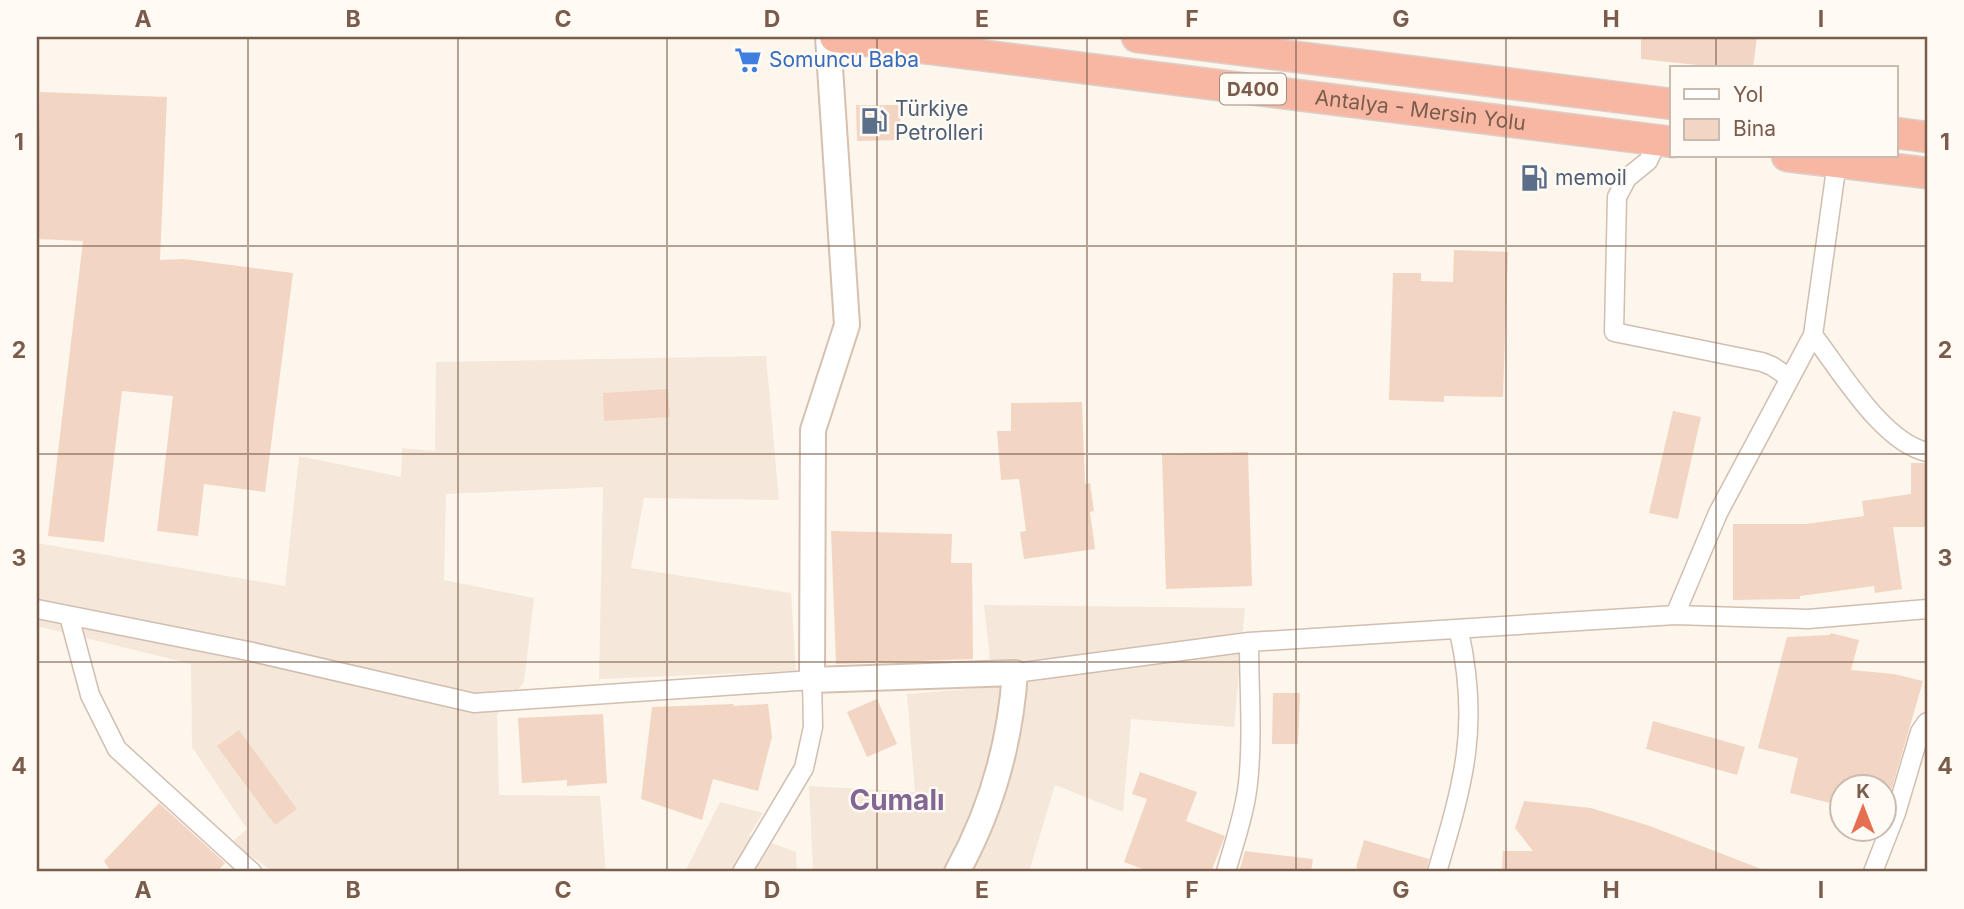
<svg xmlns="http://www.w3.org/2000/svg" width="1964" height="909" font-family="Inter,sans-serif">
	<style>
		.residential { fill: #f5e8da }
		.building { fill: #f3d5c3 }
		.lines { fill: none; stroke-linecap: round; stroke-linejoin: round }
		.street-casing { stroke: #d1beb0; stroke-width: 21 }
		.secondary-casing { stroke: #d6c0b0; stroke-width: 28 }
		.highway-casing { stroke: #dad1cd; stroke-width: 33 }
		.street { stroke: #fff; stroke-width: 18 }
		.secondary { stroke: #fff; stroke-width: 24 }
		.highway { stroke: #f7b7a3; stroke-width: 30 }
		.grid { fill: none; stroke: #7a5c4d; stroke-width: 2; stroke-opacity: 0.55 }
		.labels { text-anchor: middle; stroke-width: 5; stroke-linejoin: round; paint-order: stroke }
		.shield { fill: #fffaf3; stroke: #a28b7f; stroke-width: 2 }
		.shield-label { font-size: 19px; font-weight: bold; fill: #7a5c4d }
		.shop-label { font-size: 21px; fill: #366cbe; stroke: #fffaf3; text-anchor: start }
		.service-label { font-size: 21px; fill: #4e5e75; stroke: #fffaf3; text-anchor: start }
		.street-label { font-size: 21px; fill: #7a5c4d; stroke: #fffaf3 }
		.district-label { font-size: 28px; font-weight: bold; fill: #846695; stroke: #fffaf3 }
		.neatline { fill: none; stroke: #7a5c4d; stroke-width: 2.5 }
		.grid-label { font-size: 23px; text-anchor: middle; font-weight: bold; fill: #7a5c4d }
	</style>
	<rect width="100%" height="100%" fill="#fdf6ec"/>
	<!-- residential -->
	<path class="residential" d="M766,356L779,500L644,498L631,568L791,593L796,671L599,679L603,487L446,494L444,580L534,598L524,682L497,715L499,795L600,796L606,872H273L232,842L247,829L192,747L191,664L37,626V543L285,586L299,456L401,477L402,448L435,451L436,362Z
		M984,605L1245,608L1234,727L1131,719L1123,812L1055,785L1029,872H813L809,786L915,792L907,694L993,687Z
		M720,802L763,813L749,835L796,852L797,872H685Z"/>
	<!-- building -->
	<path class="building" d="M1641,37H1757L1753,68H1725L1641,59Z
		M40,92L167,97L160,260L184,259L293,273L265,492L204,484L198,536L157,531L173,396L122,391L104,542L48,536L83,241L37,239Z
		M856,105H900L901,140L857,141Z
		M1454,250L1508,252L1503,397L1444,396V402L1389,400L1393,273H1421V281L1453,282Z
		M668,389L670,417L604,421L603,393Z
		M1082,402L1085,484L1090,483L1094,511L1090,512L1095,549L1024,559L1020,532L1026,531L1019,479L1001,480L997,431H1011V403Z
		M1673,411L1701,417L1678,519L1649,513Z
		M1248,452L1252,586L1166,589L1162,454Z
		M1911,463H1927V527H1893L1902,589L1875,593L1874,586L1800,596V599L1733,600V524H1806L1864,516L1862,501L1911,494Z
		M831,531L952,534L951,563H972L973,659L836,664Z
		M1831,633L1859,640L1851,670L1894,674L1923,681L1892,788L1842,787V806L1790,793L1798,758L1758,748L1787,637L1830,635Z
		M1273,693H1300L1298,744H1272Z
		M877,699L897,744L867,757L847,712Z
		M734,704L733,706L768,704L772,737L758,791L713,779L702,820L641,799L652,707Z
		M603,714L607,783L567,786V780L522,783L518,718Z
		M1653,721L1745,747L1737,775L1646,749Z
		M239,730L297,809L275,825L217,746Z
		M1140,772L1197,792L1186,821L1225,836L1211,872H1151L1124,862L1147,799L1132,794Z
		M1524,801L1591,808L1650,826L1769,872H1502L1503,851H1533L1515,828Z
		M159,803L225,863L217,872H111L104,861Z
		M1364,840L1429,859L1426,872H1371L1356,868Z
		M1245,851L1313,859L1311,872H1239Z"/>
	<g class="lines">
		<defs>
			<path id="street" d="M1658,140L1648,161L1627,178L1617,197L1614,332L1762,362L1772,366L1790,378
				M1813,335C1840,370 1883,443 1927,452
				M37,609L248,651L474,703L812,680L813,727L804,768L742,872
				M1675,615L1718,513L1813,335L1837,162
				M69,616L90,695L117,749L252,872
				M1015,673L1249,642L1675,615L1808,619L1927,609
				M1226,872C1234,843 1245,813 1248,783C1253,737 1249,689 1249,642
				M1437,872C1464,781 1480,726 1459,631
				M1873,872L1896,813L1920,732L1927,722"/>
			<path id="secondary" d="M828,37L847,325L813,430L812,680L1015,673C1010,745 992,809 957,872"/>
			<g id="highway">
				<path id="s1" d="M835,37L1672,142"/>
				<path d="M1137,37L1672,104"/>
				<path d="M1896,133L1927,137"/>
				<path d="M1787,156L1927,173"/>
			</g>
		</defs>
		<!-- street casing -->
		<use href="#street" class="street-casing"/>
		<!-- secondary casing -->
		<use href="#secondary" class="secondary-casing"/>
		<!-- highway casing -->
		<use href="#highway" class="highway-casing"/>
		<!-- street -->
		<use href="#street" class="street"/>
		<!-- secondary -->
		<use href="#secondary" class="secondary"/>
		<!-- highway -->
		<use href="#highway" class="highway"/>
	</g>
	<!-- grid -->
	<path class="grid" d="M248,37V872M458,37V872M667,37V872M877,37V872M1087,37V872M1296,37V872M1506,37V872M1716,37V68M1716,156V872M37,246H1927M37,454H1927M37,662H1927"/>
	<!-- icons -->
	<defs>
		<symbol id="supermarket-bare" viewBox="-9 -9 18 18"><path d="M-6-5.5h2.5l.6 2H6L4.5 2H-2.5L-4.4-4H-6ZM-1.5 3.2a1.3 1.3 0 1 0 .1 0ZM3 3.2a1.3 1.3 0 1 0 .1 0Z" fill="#3f7fe0" stroke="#fffaf3" stroke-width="2.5" paint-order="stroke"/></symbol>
		<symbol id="fuel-bare" viewBox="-9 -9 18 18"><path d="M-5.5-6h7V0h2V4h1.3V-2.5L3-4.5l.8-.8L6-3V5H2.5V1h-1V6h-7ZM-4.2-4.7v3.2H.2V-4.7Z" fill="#5c6f8a" stroke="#fffaf3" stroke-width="2.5" paint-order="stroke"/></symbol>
	</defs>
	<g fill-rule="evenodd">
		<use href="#supermarket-bare" x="729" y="41" width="38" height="38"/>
		<use href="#fuel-bare" x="855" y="102" width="38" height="38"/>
		<use href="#fuel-bare" x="1515" y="159" width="38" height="38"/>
	</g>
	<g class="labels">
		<!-- shield labels -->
		<rect class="shield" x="1220" y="73.5" width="66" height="31" rx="5"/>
		<g class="shield-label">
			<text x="1253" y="96">D400</text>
		</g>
		<!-- shop labels -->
		<g class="shop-label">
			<text x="769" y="67">Somuncu Baba</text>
		</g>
		<!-- service labels -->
		<g class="service-label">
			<text x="895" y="116">Türkiye<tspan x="895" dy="24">Petrolleri</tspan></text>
			<text x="1555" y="185">memoil</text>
		</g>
		<!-- street labels -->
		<g class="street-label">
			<text dy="7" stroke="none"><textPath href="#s1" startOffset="590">Antalya - Mersin Yolu</textPath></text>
		</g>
		<!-- district labels -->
		<g class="district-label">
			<text x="897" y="810">Cumalı</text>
		</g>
	</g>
	<!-- border -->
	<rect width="1964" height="909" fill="none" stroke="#fffaf3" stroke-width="77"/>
	<!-- legend -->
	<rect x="1670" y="66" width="228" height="91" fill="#fffaf3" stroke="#cabbb1" stroke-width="2"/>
	<rect x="1684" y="89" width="35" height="10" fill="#ffffff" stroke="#cabbb1" stroke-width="2"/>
	<text x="1733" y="102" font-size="21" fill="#7a5c4d">Yol</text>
	<rect x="1684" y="119" width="35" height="21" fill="#f3d5c3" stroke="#cabbb1" stroke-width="2"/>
	<text x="1733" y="136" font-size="21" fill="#7a5c4d">Bina</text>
	<!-- north arrow -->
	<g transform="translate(1863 808)"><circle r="33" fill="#fffaf3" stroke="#cabbb1" stroke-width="2"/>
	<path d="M0-5L12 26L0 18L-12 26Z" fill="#e76f51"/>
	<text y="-10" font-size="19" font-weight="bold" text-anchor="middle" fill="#7a5c4d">K</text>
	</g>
	<rect x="38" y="38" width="1888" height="832" class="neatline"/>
	<g class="grid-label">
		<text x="143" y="27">A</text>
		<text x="353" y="27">B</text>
		<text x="563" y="27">C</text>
		<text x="772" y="27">D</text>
		<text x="982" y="27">E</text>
		<text x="1192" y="27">F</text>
		<text x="1401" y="27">G</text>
		<text x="1611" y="27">H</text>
		<text x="1821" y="27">I</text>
		<text x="19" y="150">1</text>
		<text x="1945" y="150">1</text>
		<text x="19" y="358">2</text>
		<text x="1945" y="358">2</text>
		<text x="19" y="566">3</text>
		<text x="1945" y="566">3</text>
		<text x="19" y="774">4</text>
		<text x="1945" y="774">4</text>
		<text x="143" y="898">A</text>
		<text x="353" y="898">B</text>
		<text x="563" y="898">C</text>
		<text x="772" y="898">D</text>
		<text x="982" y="898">E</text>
		<text x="1192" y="898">F</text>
		<text x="1401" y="898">G</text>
		<text x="1611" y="898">H</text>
		<text x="1821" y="898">I</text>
	</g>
</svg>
